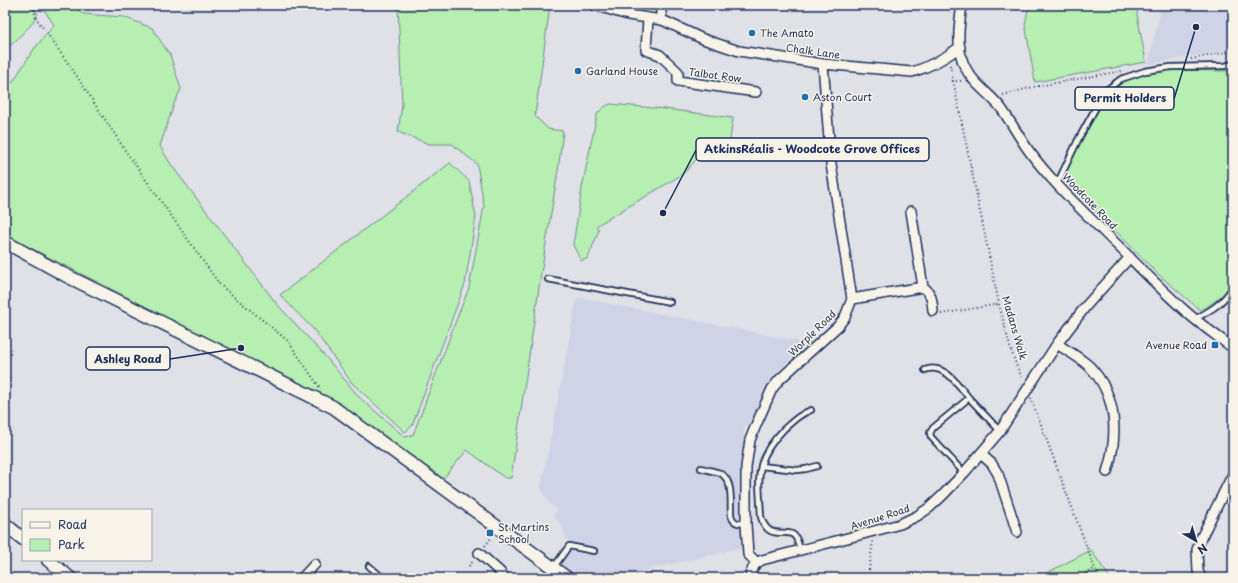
<svg xmlns="http://www.w3.org/2000/svg" width="1238" height="583" font-family="'Playpen Sans',sans-serif">
	<style>
		.built { fill: #d0d3e6 }
		.green { fill: #b7eeb1; stroke: #698e88 }
		.lines { fill: none; stroke-linecap: round; stroke-linejoin: round }
		.service-casing { stroke: #1b2f5e; stroke-width: 8 }
		.minor-casing { stroke: #1b2f5e; stroke-width: 12 }
		.secondary-casing { stroke: #1b2f5e; stroke-width: 15 }
		.path { stroke: #1b2f5e; stroke-width: 2; stroke-dasharray: 1 3; stroke-linecap: butt }
		.service { stroke: #f7f3e8; stroke-width: 4.5 }
		.minor { stroke: #f7f3e8; stroke-width: 9 }
		.secondary { stroke: #f7f3e8; stroke-width: 12 }
		.poi-dot { fill: #1f6fb2; stroke: #f7f3e8; stroke-width: 1.5 }
		.labels { text-anchor: middle; stroke-width: 3; stroke-linejoin: round; paint-order: stroke }
		.poi-label { font-size: 10px; fill: #1b2f5e; stroke: #f7f3e8; text-anchor: start }
		.street-label { font-size: 10px; fill: #1b2f5e; stroke: #f7f3e8 }
		.leader { fill: none; stroke: #1b2f5e; stroke-width: 1.5 }
		.callout-dot { fill: #1b2f5e; stroke: #f7f3e8; stroke-width: 1.5 }
		.callout { fill: #f7f3e8; stroke: #1b2f5e; stroke-width: 1.5 }
		.callout-label { font-size: 11px; text-anchor: middle; font-weight: bold; fill: #1b2f5e }
	</style>
	<rect width="100%" height="100%" fill="#e0e0e7"/>
	<filter id="ink" filterUnits="userSpaceOnUse"><feTurbulence type="fractalNoise" baseFrequency=".025" numOctaves="2"/><feDisplacementMap in="SourceGraphic" scale="8" xChannelSelector="R" yChannelSelector="G"/><feConvolveMatrix kernelMatrix="1 2 1 2 8 2 1 2 1" color-interpolation-filters="sRGB"/></filter>
	<g filter="url(#ink)">
		<!-- built -->
		<path class="built" d="M1162,5H1233V49L1149,64V59Z
			M577,297L808,343L771,377L752,422L744,427L741,548L613,578H579L565,567L563,562L568,543L562,526L553,515L558,510L549,503L541,488Z"/>
		<!-- green -->
		<path class="green" d="M12,5H31L38,14L31,25L5,51V20H7Z
			M41,5H73L83,14L124,17L152,28L170,55L181,89L174,104L160,146L172,166L276,303L325,356L360,398L405,437L413,435L455,323L469,288L484,206L477,164L452,144H429L398,132L402,105L398,5H550L535,116L548,129L563,131L558,171L541,274L511,478H505L467,450L441,481L311,391L5,235V94L34,49L54,25Z
			M1029,5H1138L1137,14L1146,62L1035,82L1025,24Z
			M1171,70L1226,71L1233,74V281C1226,294 1213,304 1200,310L1159,275L1069,184L1065,175C1078,149 1102,90 1129,79C1142,74 1157,72 1171,70Z
			M610,104L665,109L733,118L730,139L736,161L712,142L683,174L596,226L599,230L588,258L581,261L573,245L582,188L597,114L604,107Z
			M450,163L469,181L476,217L465,284L412,426L405,432L352,383L314,330L280,295Z
			M1091,550L1110,578H1037Z"/>
		<g class="lines">
			<defs>
				<path id="service" d="M1057,184L1078,140L1105,91L1121,79L1145,71L1171,67L1225,66L1233,64
					M548,279L670,302
					M1195,319C1213,309 1222,304 1233,287
					M925,370C944,362 959,386 969,398
					M761,466L797,470L806,469L817,466
					M701,468C707,470 714,471 720,473C734,480 730,503 731,515C733,524 739,523 746,524
					M964,473L931,437L930,433L933,428L969,398L1000,431
					M800,550C799,546 798,541 796,538C789,525 769,544 761,517C759,477 753,461 784,429C793,421 800,414 811,410
					M369,566L383,578
					M554,567L569,546L594,551"/>
				<path id="minor" d="M594,5L628,15L662,20L703,39L739,51L823,64L912,72C930,67 945,58 960,47
					M660,5L662,20
					M962,5C959,25 956,46 964,65C972,83 989,93 1001,108C1011,122 1019,137 1029,151C1051,181 1079,207 1105,233C1131,258 1156,285 1183,309C1198,323 1216,335 1233,348
					M648,19L646,50L660,55L678,72V81L756,92
					M911,211L923,287C932,293 932,301 933,311
					M852,299L923,287
					M1057,344C1068,351 1081,358 1090,367C1118,396 1118,437 1107,472
					M981,454L992,464L998,474L1017,532
					M479,553L500,572L504,578
					M757,563L748,554L746,524V467L750,440L756,425L772,389L779,380L838,326L845,317L852,299L831,164L823,64
					M302,578L315,564
					M750,578C751,569 754,564 762,560L863,534L900,524L917,516L929,508L942,496L964,473L1000,431L1057,344L1086,306L1130,257
					M1201,578L1198,571L1197,550L1201,538L1233,474"/>
				<path id="secondary" d="M5,242L65,275L333,407L567,578
					M5,524L23,539
					M48,560L70,578"/>
			</defs>
			<!-- service casing -->
			<use href="#service" class="service-casing"/>
			<!-- minor casing -->
			<use href="#minor" class="minor-casing"/>
			<!-- secondary casing -->
			<use href="#secondary" class="secondary-casing"/>
			<!-- path -->
			<path class="path" d="M33,5L36,18L72,69L127,153L220,285L288,341L320,388
				M1191,59L1233,51
				M950,65L999,304L1010,347L1017,367L1023,380
				M952,81H963
				M1003,95L1033,87L1122,71
				M941,314L999,304
				M1031,398L1095,569L1101,578
				M485,546L492,537
				M469,566L473,561
				M868,578L873,540
				M1074,578L1095,569"/>
			<!-- service -->
			<use href="#service" class="service"/>
			<!-- minor -->
			<use href="#minor" class="minor"/>
			<!-- secondary -->
			<use href="#secondary" class="secondary"/>
		</g>
	</g>
	<!-- markers -->
	<g class="poi-dot">
		<circle cx="752" cy="33" r="4"/>
		<circle cx="578" cy="71" r="4"/>
		<circle cx="805" cy="97" r="4"/>
		<rect x="1211" y="341" width="8" height="8" rx="2"/>
		<rect x="486" y="529" width="8" height="8" rx="2"/>
	</g>
	<g class="labels">
		<!-- poi labels -->
		<g class="poi-label">
			<text x="760" y="37">The Amato</text>
			<text x="586" y="75">Garland House</text>
			<text x="813" y="101">Aston Court</text>
			<text x="1207" y="349" text-anchor="end">Avenue Road</text>
			<text x="498" y="531">St Martins<tspan x="498" dy="12">School</tspan></text>
		</g>
		<!-- street labels -->
		<g class="street-label">
			<text transform="translate(813 51) rotate(8)" y="4">Chalk Lane</text>
			<text transform="translate(715 75) rotate(8)" y="4">Talbot Row</text>
			<text transform="translate(1090 201) rotate(46)" y="4">Woodcote Road</text>
			<text transform="translate(1015 328) rotate(74)" y="4">Madans Walk</text>
			<text transform="translate(812 333) rotate(-44)" y="4">Worple Road</text>
			<text transform="translate(880 517) rotate(-18)" y="4">Avenue Road</text>
		</g>
	</g>
	<!-- callouts -->
	<path class="leader" d="M1196 27L1174 99M663 213L696 150M241 348L170 359"/>
	<g class="callout-dot">
		<circle cx="1196" cy="27" r="4"/>
		<circle cx="663" cy="213" r="4"/>
		<circle cx="241" cy="348" r="4"/>
	</g>
	<g class="callout">
		<rect x="1075" y="87" width="99" height="23" rx="4"/>
		<rect x="696" y="138" width="233" height="23" rx="4"/>
		<rect x="86" y="347" width="84" height="23" rx="4"/>
	</g>
	<g class="callout-label">
		<text x="1125" y="102">Permit Holders</text>
		<text x="812" y="153">AtkinsRéalis - Woodcote Grove Offices</text>
		<text x="128" y="363">Ashley Road</text>
	</g>
	<!-- margin -->
	<rect width="1238" height="583" fill="none" stroke="#f7f3e8" stroke-width="20"/>
	<rect x="10" y="10" width="1218" height="563" fill="none" stroke="#1b2f5e" stroke-width="1.5" filter="url(#ink)"/>
	<!-- legend -->
	<rect x="22" y="509" width="130" height="52" fill="#f7f3e8" stroke="#9fa5b1"/>
	<rect x="30" y="522" width="20" height="6" fill="#f7f3e8" stroke="#9fa5b1"/>
	<text x="58" y="529" font-size="12" fill="#1b2f5e">Road</text>
	<rect x="30" y="539" width="20" height="12" fill="#b7eeb1" stroke="#9fa5b1"/>
	<text x="58" y="549" font-size="12" fill="#1b2f5e">Park</text>
	<!-- north arrow -->
	<g transform="translate(1196 541) rotate(142)" stroke="#f7f3e8" stroke-width="3" paint-order="stroke">
	<path d="M0-3L7 15L0 10L-7 15Z" fill="#1b2f5e"/>
	<text y="-6" font-size="11" font-weight="bold" text-anchor="middle" fill="#1b2f5e">N</text>
	</g>
</svg>
